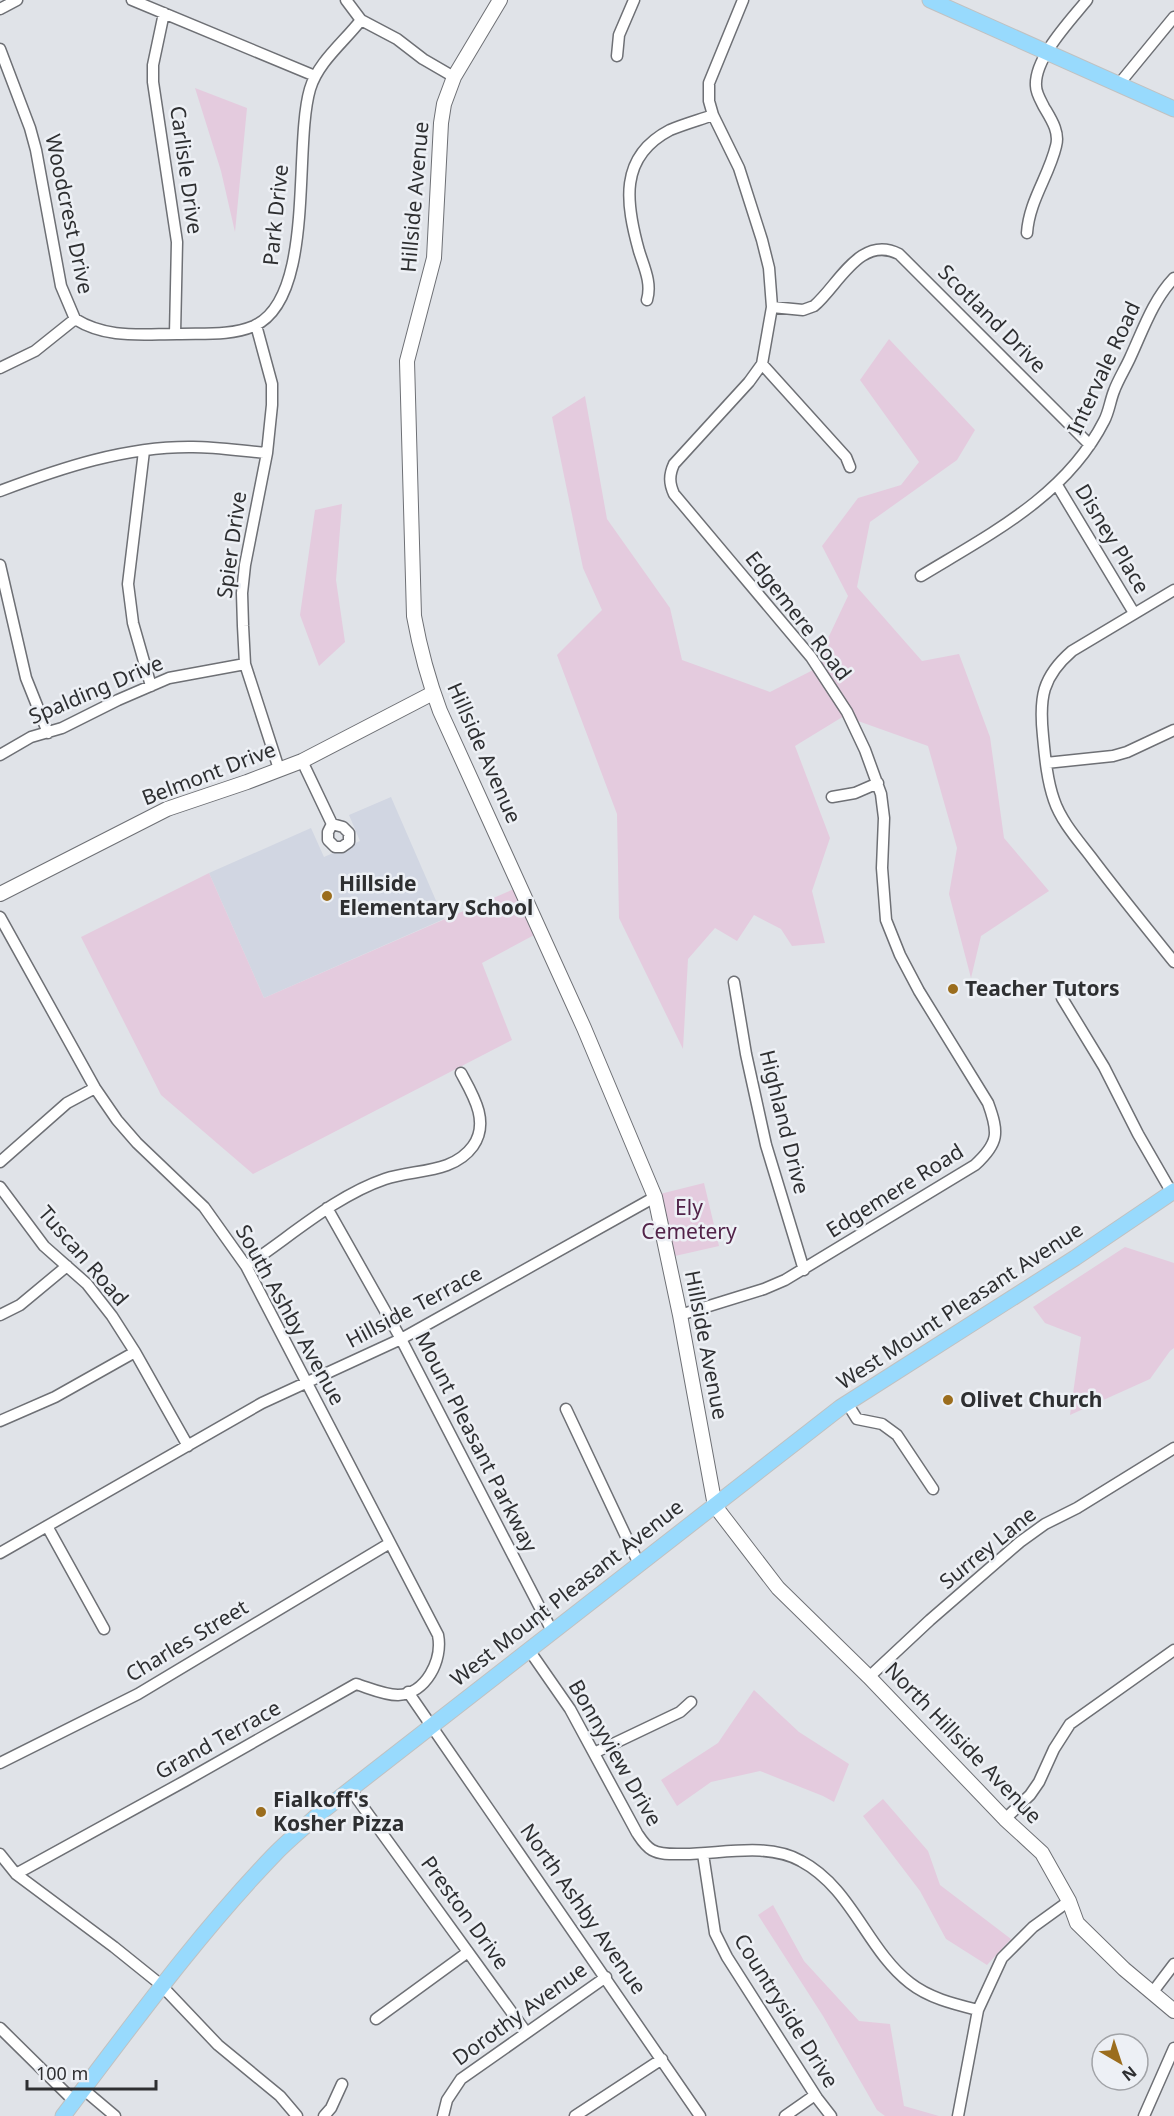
<svg xmlns="http://www.w3.org/2000/svg" width="1174" height="2116" font-family="'Noto Sans',sans-serif">
	<style>
		.built { fill: #d1d6e2 }
		.green { fill: #e4cbde }
		.lines { fill: none; stroke-linecap: round; stroke-linejoin: round }
		.street-casing { stroke: #6e7075; stroke-width: 13 }
		.secondary-casing { stroke: #6e7075; stroke-width: 16 }
		.primary-casing { stroke: #c0c1c1; stroke-width: 17 }
		.street { stroke: #fff; stroke-width: 10 }
		.secondary { stroke: #fff; stroke-width: 14 }
		.primary { stroke: #98dafd; stroke-width: 15 }
		.poi-dot { fill: #9b6d1d; stroke: #edf0f5; stroke-width: 2 }
		.labels { text-anchor: middle; stroke-width: 5; stroke-linejoin: round; paint-order: stroke }
		.street-label { font-size: 21px; fill: #2e2f31; stroke: #edf0f5 }
		.poi-label { font-size: 21px; font-weight: bold; fill: #2e2f31; stroke: #edf0f5; text-anchor: start }
		.park-label { font-size: 21px; fill: #522349; stroke: #edf0f5 }
	</style>
	<rect width="100%" height="100%" fill="#e0e3e8"/>
	<!-- built -->
	<path class="built" d="M391,797L444,919L264,998L209,873L311,828L324,857L360,841L349,815Z"/>
	<!-- green -->
	<path class="green" d="M195,88L247,108L235,232L221,171Z
		M889,339L975,430L957,460L870,522L857,587L922,661L959,654L990,737L1004,838L1049,891L981,936L971,978L949,894L957,848L928,746L844,716L795,746L830,838L812,891L825,943L792,946L781,929L754,915L737,941L715,928L688,959L683,1049L619,918L617,814L557,655L602,610L583,568L552,417L585,396L607,519L670,608L682,660L770,692L813,670L848,596L822,546L858,498L901,485L919,462L860,380Z
		M342,504L336,580L345,642L319,666L300,615L315,510Z
		M209,873L264,998L514,889L536,934L482,963L512,1040L253,1174L161,1095L81,937Z
		M704,1183L719,1246L675,1256L660,1194Z
		M1125,1247L1174,1263V1348L1170,1351L1150,1379L1070,1415L1081,1337L1045,1323L1033,1307Z
		M754,1690L799,1732L849,1764L834,1802L823,1796L760,1771L711,1782L677,1806L661,1780L718,1743Z
		M883,1799L928,1851L940,1885L1011,1939L987,1965L946,1939L920,1891L863,1816Z
		M773,1905L804,1961L859,2021L890,2024L904,2106L939,2116H885L877,2110L823,2016L758,1915Z"/>
	<g class="lines">
		<defs>
			<path id="street" d="M132,0L315,76
				M346,0L361,20L397,39L423,59L454,77
				M0,9L17,0
				M164,13L153,65V82L177,242L175,334
				M0,49L30,128L36,150L61,286L75,319
				M617,56L619,35L634,0
				M1119,84L1174,17
				M1027,233C1029,201 1049,176 1056,146C1060,132 1051,119 1044,107C1041,101 1036,93 1036,86C1034,58 1071,20 1087,0
				M647,300C652,283 644,267 639,251C626,204 618,157 670,130C684,124 699,120 713,115
				M772,307L803,310L814,306C838,286 860,234 899,254L1090,445
				M256,325L272,384V405L267,453L245,565L242,593L243,626L245,664L279,769
				M762,364L846,457L850,467
				M0,368L35,351L75,319C107,339 141,334 177,334C203,333 230,336 254,326C316,298 293,147 310,89C318,62 344,42 361,20
				M144,451L128,584L133,623L151,686
				M1057,485L1134,613
				M0,491C61,468 126,446 193,447C217,447 242,451 267,453
				M0,565L26,678L48,733
				M921,576C990,534 1066,496 1104,421C1109,412 1110,401 1114,391C1118,380 1125,369 1130,358C1143,330 1153,300 1174,278
				M1174,590L1072,651C1042,677 1039,698 1043,736C1045,757 1047,780 1054,800C1061,821 1078,840 1091,857C1118,893 1146,927 1174,962
				M0,755L31,737L62,728L118,700L169,678L245,664
				M302,761L332,824
				M1046,763L1113,756L1127,752L1174,730
				M832,797L855,793L878,783
				M332,824L343,827L349,833V842L342,847H335L328,840V832Z
				M0,917L95,1088L117,1120L137,1143L204,1207L246,1266L438,1635C443,1660 426,1694 398,1695C384,1695 369,1688 356,1684L185,1781L16,1874
				M734,982L746,1054L766,1145L804,1270
				M1062,998L1104,1067L1138,1134L1172,1193
				M0,1162L67,1103L95,1088
				M0,1187L44,1246L87,1284L112,1316L135,1352L188,1446
				M327,1208L401,1339L552,1631
				M246,1266C290,1237 335,1196 385,1179C414,1169 453,1174 473,1146C490,1122 473,1095 461,1073
				M0,1315L20,1305L67,1266
				M680,1315L764,1289L785,1280L975,1165C999,1143 999,1133 988,1103L919,991L900,955L886,920L882,868L884,818L881,794L865,750L847,712L811,657L674,494C669,483 669,475 674,464L749,382L762,364L772,307L769,268L762,240L739,168L713,115L709,101V83L743,0
				M847,1403L857,1419L882,1424L897,1435L933,1489
				M566,1409L639,1564
				M0,1421L55,1397L135,1352
				M47,1526L104,1629
				M0,1553L262,1403L401,1339L655,1197
				M529,1650L570,1709L637,1833C641,1839 645,1846 652,1850C661,1855 673,1854 684,1854C721,1854 767,1842 801,1861C852,1888 867,1950 910,1983C929,1998 954,2004 978,2010
				M869,1677L930,1620L1020,1542L1045,1524L1077,1508L1174,1448
				M408,1692L700,2116
				M594,1753L680,1712L691,1702
				M0,1763L138,1694L390,1543
				M350,1789L526,2032
				M1005,1819L1030,1795L1039,1782L1054,1749L1070,1724L1174,1650
				M0,1854L16,1874L114,1947L160,1984L218,2045L280,2096L297,2116
				M703,1854L715,1933L727,1957L817,2098L831,2116
				M1152,1993L1174,1964
				M376,2019L468,1952
				M0,2028L74,2101
				M83,2089L115,2116
				M324,2116L331,2108L342,2084
				M443,2116L447,2100L461,2079L606,1977
				M575,2116L662,2059
				M785,2116L815,2095
				M958,2116L978,2010L1002,1958L1033,1927L1069,1901
				M1144,2116L1174,2048"/>
			<path id="secondary" d="M500,0L454,77L444,104L441,123L434,258L407,361L414,616C420,649 428,679 440,711L584,1028L655,1197L680,1315L715,1506L778,1588L869,1677L1005,1819L1042,1853L1069,1901L1077,1923L1124,1969L1174,2011
				M0,894L167,809L247,782L302,761L433,693"/>
			<path id="primary" d="M930,0L1174,109
				M63,2116C130,2028 196,1936 273,1856C288,1840 305,1827 320,1813L841,1407L1075,1258L1174,1191"/>
		</defs>
		<!-- street casing -->
		<use href="#street" class="street-casing"/>
		<!-- secondary casing -->
		<use href="#secondary" class="secondary-casing"/>
		<!-- primary casing -->
		<use href="#primary" class="primary-casing"/>
		<!-- street -->
		<use href="#street" class="street"/>
		<!-- secondary -->
		<use href="#secondary" class="secondary"/>
		<!-- primary -->
		<use href="#primary" class="primary"/>
	</g>
	<!-- markers -->
	<g class="poi-dot">
		<circle cx="327" cy="896" r="6"/>
		<circle cx="953" cy="989" r="6"/>
		<circle cx="948" cy="1400" r="6"/>
		<circle cx="261" cy="1812" r="6"/>
	</g>
	<g class="labels">
		<!-- street labels -->
		<g class="street-label">
			<text transform="translate(186 170) rotate(82)" y="7">Carlisle Drive</text>
			<text transform="translate(415 197) rotate(-85)" y="7">Hillside Avenue</text>
			<text transform="translate(69 214) rotate(78)" y="7">Woodcrest Drive</text>
			<text transform="translate(276 215) rotate(-84)" y="7">Park Drive</text>
			<text transform="translate(992 319) rotate(45)" y="7">Scotland Drive</text>
			<text transform="translate(1104 368) rotate(-65)" y="7">Intervale Road</text>
			<text transform="translate(1112 539) rotate(59)" y="7">Disney Place</text>
			<text transform="translate(232 545) rotate(-82)" y="7">Spier Drive</text>
			<text transform="translate(798 616) rotate(52)" y="7">Edgemere Road</text>
			<text transform="translate(96 690) rotate(-23)" y="7">Spalding Drive</text>
			<text transform="translate(484 753) rotate(66)" y="7">Hillside Avenue</text>
			<text transform="translate(209 774) rotate(-21)" y="7">Belmont Drive</text>
			<text transform="translate(784 1122) rotate(76)" y="7">Highland Drive</text>
			<text transform="translate(895 1191) rotate(-32)" y="7">Edgemere Road</text>
			<text transform="translate(83 1256) rotate(49)" y="7">Tuscan Road</text>
			<text transform="translate(960 1306) rotate(-33)" y="7">West Mount Pleasant Avenue</text>
			<text transform="translate(414 1307) rotate(-28)" y="7">Hillside Terrace</text>
			<text transform="translate(290 1315) rotate(61)" y="7">South Ashby Avenue</text>
			<text transform="translate(706 1345) rotate(79)" y="7">Hillside Avenue</text>
			<text transform="translate(476 1442) rotate(63)" y="7">Mount Pleasant Parkway</text>
			<text transform="translate(988 1548) rotate(-39)" y="7">Surrey Lane</text>
			<text transform="translate(567 1593) rotate(-38)" y="7">West Mount Pleasant Avenue</text>
			<text transform="translate(187 1641) rotate(-31)" y="7">Charles Street</text>
			<text transform="translate(218 1740) rotate(-29)" y="7">Grand Terrace</text>
			<text transform="translate(963 1743) rotate(46)" y="7">North Hillside Avenue</text>
			<text transform="translate(615 1753) rotate(60)" y="7">Bonnyview Drive</text>
			<text transform="translate(583 1909) rotate(55)" y="7">North Ashby Avenue</text>
			<text transform="translate(465 1913) rotate(54)" y="7">Preston Drive</text>
			<text transform="translate(786 2011) rotate(58)" y="7">Countryside Drive</text>
			<text transform="translate(520 2014) rotate(-36)" y="7">Dorothy Avenue</text>
		</g>
		<!-- poi labels -->
		<g class="poi-label">
			<text x="339" y="891">Hillside<tspan x="339" dy="24">Elementary School</tspan></text>
			<text x="965" y="996">Teacher Tutors</text>
			<text x="960" y="1407">Olivet Church</text>
			<text x="273" y="1807">Fialkoff's<tspan x="273" dy="24">Kosher Pizza</tspan></text>
		</g>
		<!-- park labels -->
		<g class="park-label">
			<text x="689" y="1215">Ely<tspan x="689" dy="24">Cemetery</tspan></text>
		</g>
	</g>
	<!-- north arrow -->
	<g transform="translate(1120 2062) rotate(141)"><circle r="28" fill="#edf0f5" stroke="#a1a3a7" stroke-width="1.5"/>
	<path d="M0-4.5L10 22L0 15L-10 22Z" fill="#9b6d1d"/>
	<text y="-9" font-size="16" font-weight="bold" text-anchor="middle" fill="#2e2f31">N</text>
	</g>
	<!-- scale -->
	<path d="M27 2080v9h129v-9" fill="none" stroke="#2e2f31" stroke-width="3"/>
	<text x="36" y="2080" font-size="18" fill="#2e2f31" stroke="#edf0f5" stroke-width="4.5" paint-order="stroke">100 m</text>
</svg>
